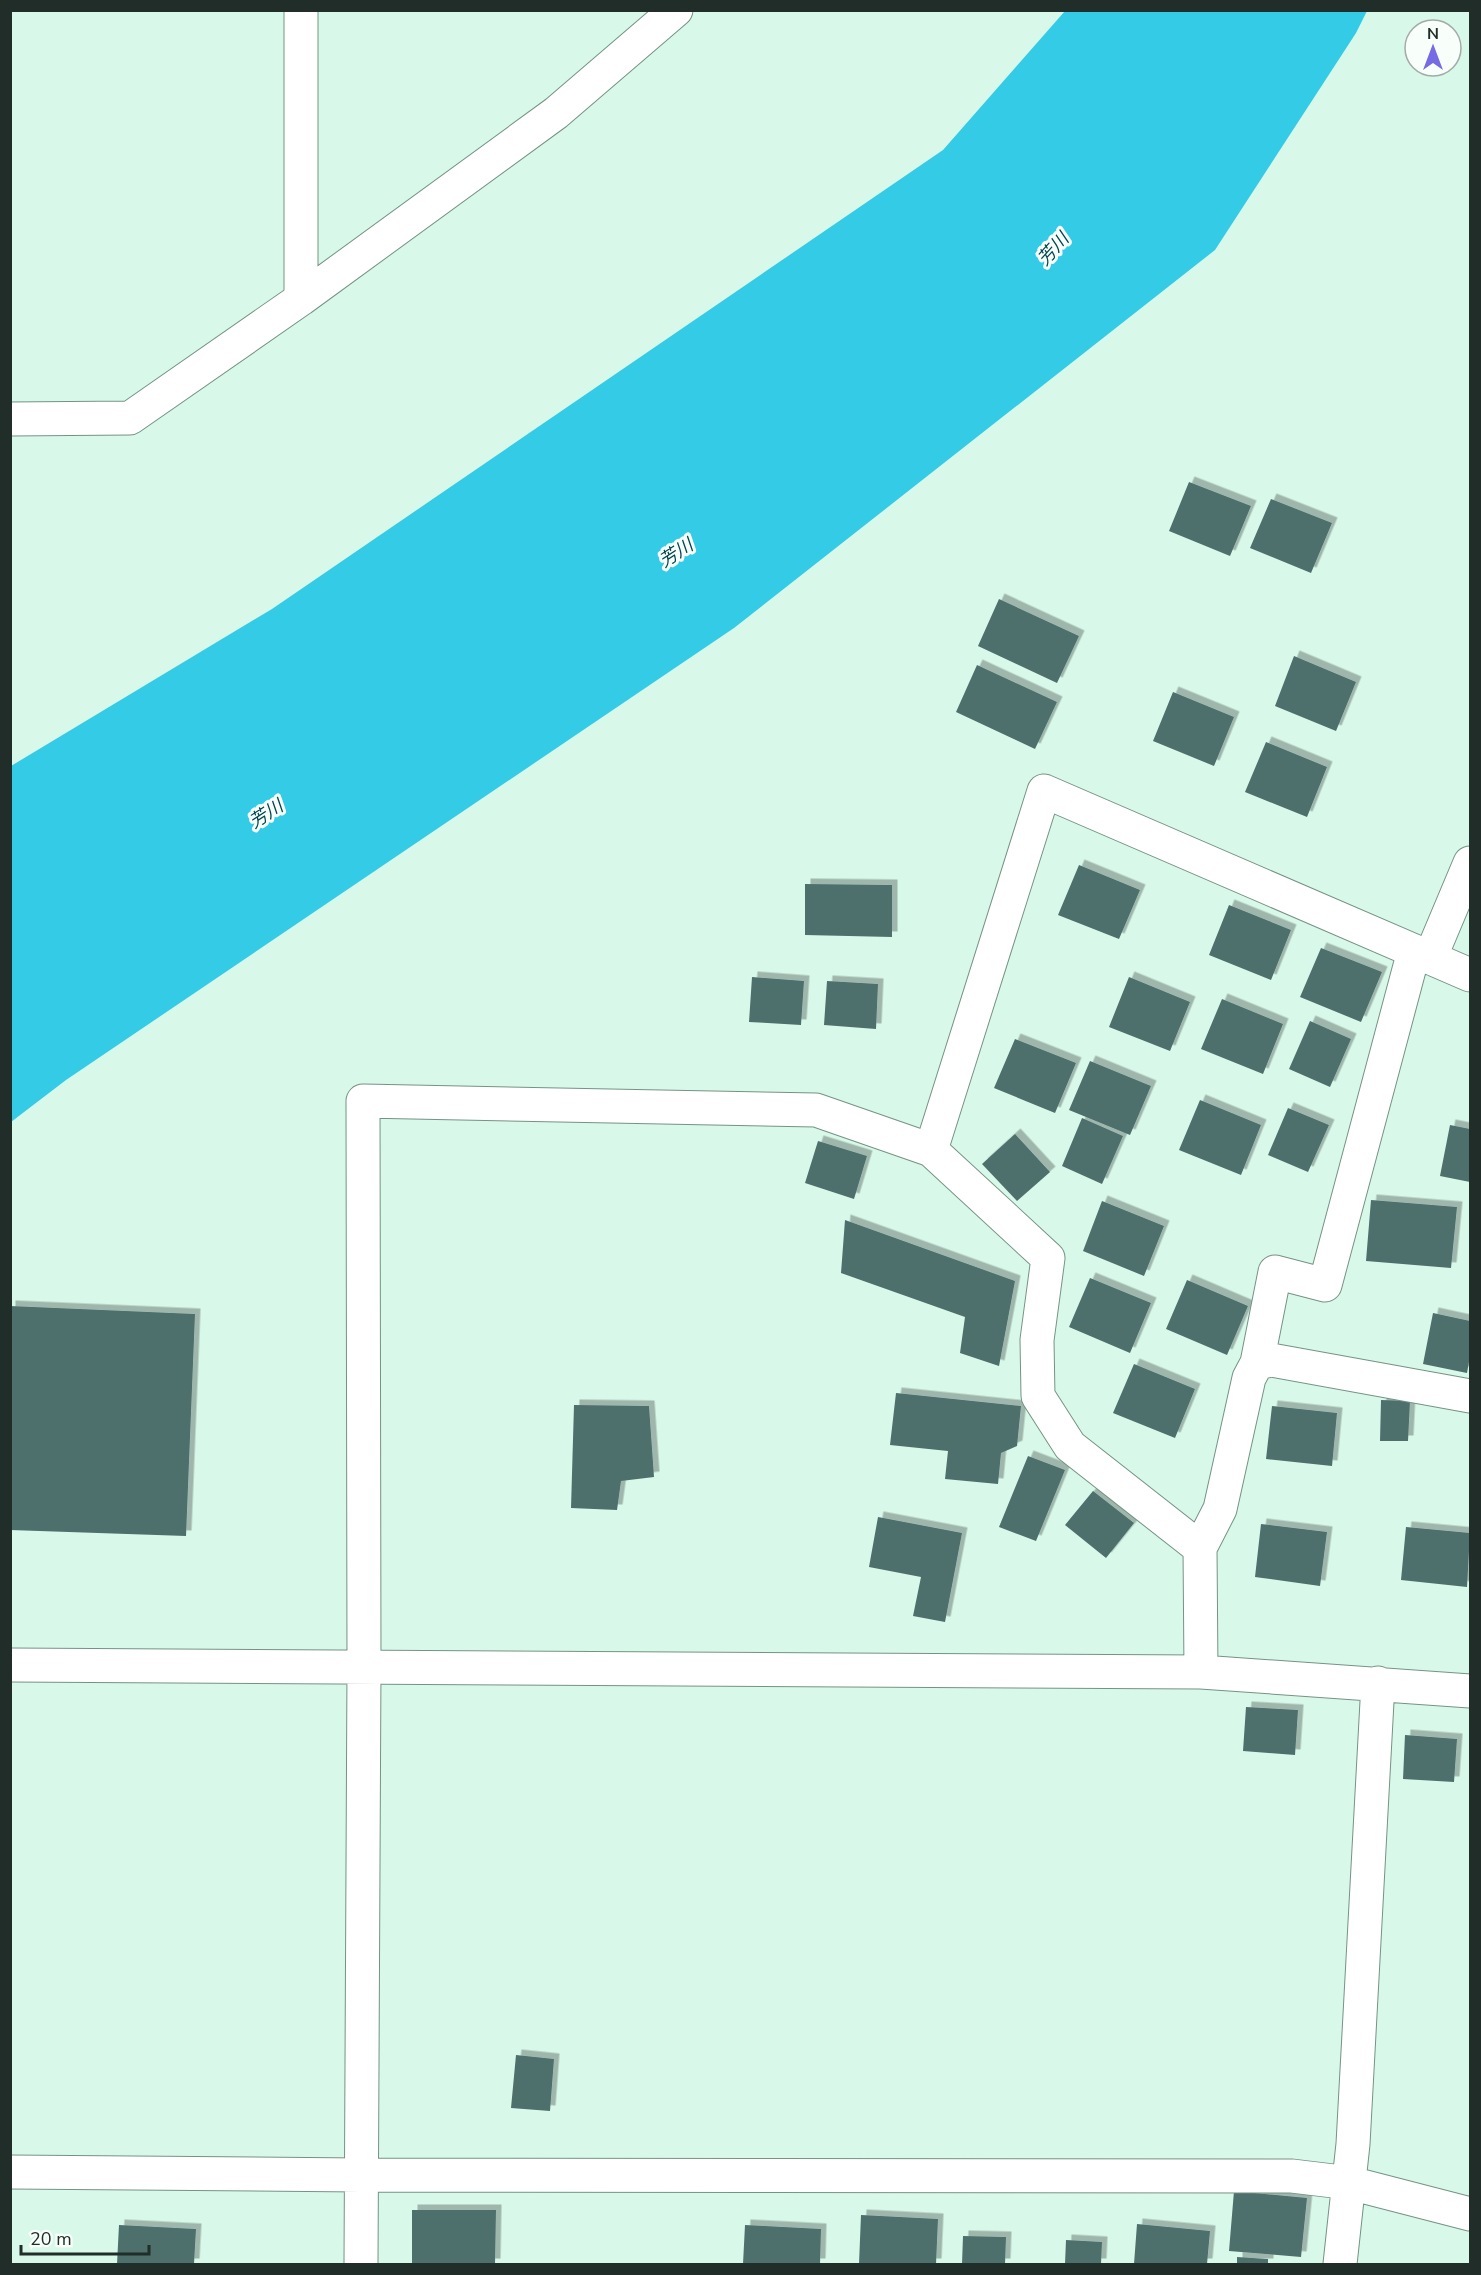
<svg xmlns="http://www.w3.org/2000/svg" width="1481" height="2275" font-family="'Nunito Sans','Noto Sans JP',sans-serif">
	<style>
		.water { fill: #33cbe6 }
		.building { fill: #4e6f6c; filter: url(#shadow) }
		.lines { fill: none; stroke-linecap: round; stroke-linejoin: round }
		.minor-casing { stroke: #759385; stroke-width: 35 }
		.minor { stroke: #fff; stroke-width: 33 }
		.labels { text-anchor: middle; stroke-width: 6; stroke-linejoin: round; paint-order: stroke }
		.water-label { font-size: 18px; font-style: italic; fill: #014550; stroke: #f8fffb }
	</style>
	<defs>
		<filter id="shadow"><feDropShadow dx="5.5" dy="-5.5" stdDeviation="0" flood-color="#0004"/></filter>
	</defs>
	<rect width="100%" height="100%" fill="#d8f8e9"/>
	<!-- water -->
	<path class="water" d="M1065,11H1367L1356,33L1215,250L734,628L66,1080L11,1122V766L272,609L943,150Z"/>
	<!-- building -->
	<path class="building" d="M1189,482L1251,506L1230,556L1169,531Z
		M1271,499L1332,523L1311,573L1250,548Z
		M999,599L1079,636L1057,683L978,646Z
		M1294,656L1356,682L1336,731L1275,706Z
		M977,665L1057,702L1035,749L956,712Z
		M1173,692L1234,717L1214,766L1153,741Z
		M1266,742L1327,767L1307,817L1245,792Z
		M1079,865L1140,890L1119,939L1058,915Z
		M805,884L892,885V937L805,935Z
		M1229,905L1291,930L1271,980L1209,955Z
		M1321,948L1382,972L1361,1022L1300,997Z
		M752,977L804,981L801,1025L749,1022Z
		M1129,977L1190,1002L1170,1051L1109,1027Z
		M827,981L878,984L876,1029L824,1025Z
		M1222,999L1283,1024L1263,1074L1201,1049Z
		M1310,1021L1351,1039L1330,1087L1289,1069Z
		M1015,1039L1076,1063L1055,1113L994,1088Z
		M1090,1061L1151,1086L1130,1135L1069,1110Z
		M1200,1100L1261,1125L1241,1175L1179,1150Z
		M1288,1108L1329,1125L1308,1172L1268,1155Z
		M1082,1118L1123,1136L1102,1184L1062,1166Z
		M1450,1125L1470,1129V1182L1440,1176Z
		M1015,1134L1050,1172L1017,1201L982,1164Z
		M818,1141L867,1156L854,1199L805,1183Z
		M1371,1200L1457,1207L1451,1268L1366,1261Z
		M1102,1201L1164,1226L1144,1276L1083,1251Z
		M845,1220L1015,1281L999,1366L960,1353L965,1317L841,1273Z
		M1090,1278L1151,1303L1130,1353L1069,1327Z
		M1187,1280L1248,1306L1227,1355L1166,1329Z
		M10,1306L195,1314L186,1536L10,1530Z
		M1433,1313L1470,1321V1356L1467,1373L1423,1364Z
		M1134,1364L1195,1389L1175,1438L1113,1413Z
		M896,1393L1021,1406L1017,1446L1001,1453L998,1484L945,1479L948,1451L890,1445Z
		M1381,1400L1410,1401L1408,1441H1380Z
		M574,1405L649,1406L654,1477L621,1481L617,1510L571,1508Z
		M1272,1406L1337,1413L1332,1466L1266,1459Z
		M1028,1456L1065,1470L1036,1541L999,1527Z
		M1093,1491L1134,1523L1106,1558L1065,1525Z
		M878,1517L962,1533L945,1622L913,1616L921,1577L869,1567Z
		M1261,1524L1327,1532L1320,1586L1255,1577Z
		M1406,1527L1470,1533L1467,1587L1401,1580Z
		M1246,1707L1298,1710L1295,1755L1243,1751Z
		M1405,1735L1457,1739L1454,1782L1403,1779Z
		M516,2055L554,2059L550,2111L511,2108Z
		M1234,2191L1307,2198L1301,2257L1229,2251Z
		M412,2210H496L495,2264H412Z
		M861,2215L938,2219L936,2264H859Z
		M1137,2224L1210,2231L1207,2264H1134Z
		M119,2225L196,2229L194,2264H117Z
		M745,2225L821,2229L820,2264H743Z
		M963,2236L1006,2237L1005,2264H962Z
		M1066,2240L1102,2242L1101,2264H1065Z
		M1237,2257L1268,2259V2264H1237Z"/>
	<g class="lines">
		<defs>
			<path id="minor" d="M301,299V10
				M10,419L130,418L301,299L556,113L676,10
				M1430,958L1470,863
				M1257,1363L1275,1272L1325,1285L1414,951
				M1200,1548L1220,1509L1249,1378L1257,1363L1271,1360L1470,1396
				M10,1665L1201,1672L1470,1691
				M1201,1672L1200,1548L1070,1446L1038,1396L1037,1340L1048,1258L931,1150L1044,791L1470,975
				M10,2172L361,2175L1292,2176L1350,2183L1470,2214
				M361,2264L364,1667L363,1101L816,1110L931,1150
				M1340,2264L1353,2144L1378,1683"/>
		</defs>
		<!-- minor casing -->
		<use href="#minor" class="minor-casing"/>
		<!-- minor -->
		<use href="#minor" class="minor"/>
	</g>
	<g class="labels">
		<!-- water labels -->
		<g class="water-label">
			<text transform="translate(1053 249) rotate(-48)" y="6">芳川</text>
			<text transform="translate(676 553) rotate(-33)" y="6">芳川</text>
			<text transform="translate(266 814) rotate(-33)" y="6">芳川</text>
		</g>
	</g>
	<!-- border -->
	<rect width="1481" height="2275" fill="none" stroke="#212d28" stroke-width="24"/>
	<!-- north arrow -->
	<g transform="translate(1433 48)"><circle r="28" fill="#f8fffb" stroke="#a2aba7" stroke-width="1.5"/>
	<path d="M0-4.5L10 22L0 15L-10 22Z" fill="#776ae5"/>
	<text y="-9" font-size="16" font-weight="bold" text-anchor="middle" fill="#212d28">N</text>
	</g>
	<!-- scale -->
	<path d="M21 2245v9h128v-9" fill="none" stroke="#212d28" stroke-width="3"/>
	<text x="30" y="2245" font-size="18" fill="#212d28" stroke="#f8fffb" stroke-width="4.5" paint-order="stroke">20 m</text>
</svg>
